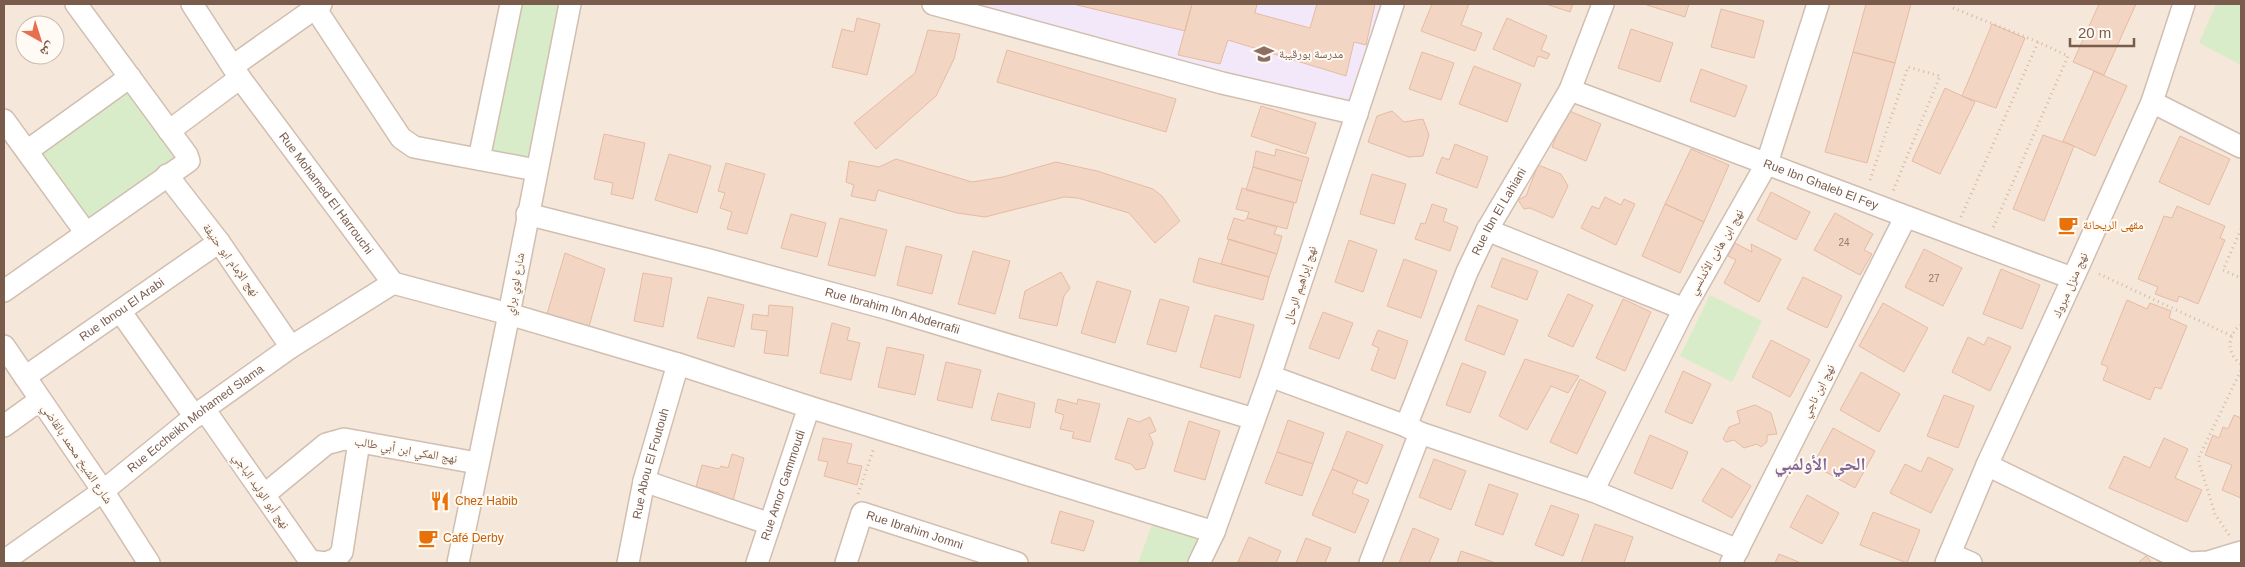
<svg xmlns="http://www.w3.org/2000/svg" width="2245" height="567" font-family="Arial,'Noto Naskh Arabic',sans-serif">
	<style>
		.residential { fill: #f5e8da; fill-rule: evenodd }
		.education { fill: #f3e8fa }
		.green { fill: #d8ecc9 }
		.building { fill: #f3d5c3; stroke: #e6bba3 }
		.lines { fill: none; stroke-linecap: round; stroke-linejoin: round }
		.minor-casing { stroke: #d1beb0; stroke-width: 24 }
		.path { stroke: #d9b8a5; stroke-width: 3; stroke-dasharray: 1 4; stroke-linecap: butt }
		.minor { stroke: #fff; stroke-width: 21 }
		.labels { text-anchor: middle; stroke-width: 4; stroke-linejoin: round; paint-order: stroke }
		.number-label { font-size: 10px; fill: #987a6a }
		.education-label { font-size: 12px; fill: #785e54; stroke: #fffaf3; text-anchor: start }
		.street-label { font-size: 12px; fill: #7a5c4d; stroke: #fffaf3 }
		.food-label { font-size: 12px; fill: #c56008; stroke: #fffaf3; text-anchor: start }
		.district-label { font-size: 18px; font-weight: bold; fill: #846695; stroke: #fffaf3 }
	</style>
	<rect width="100%" height="100%" fill="#fdf6ec"/>
	<!-- residential -->
	<path class="residential" d="M4,4H2241V563H4ZM25,25H55V55H25Z"/>
	<!-- education -->
	<path class="education" d="M977,4H1382L1348,104Z"/>
	<!-- green -->
	<path class="green" d="M517,4H568L536,163L487,154Z
		M2216,4H2241V65L2199,43Z
		M132,66L200,162L84,245L15,150Z
		M1710,295L1762,321L1732,382L1680,356Z
		M1153,522L1200,538L1191,563H1138Z"/>
	<!-- building -->
	<path class="building" d="M1073,4H1192L1185,31Z
		M1192,4H1257L1255,13L1310,28L1317,4H1375L1366,45L1354,42L1346,76L1228,40L1220,64L1178,55Z
		M1432,4H1469L1461,25L1482,33L1475,51L1421,31Z
		M1546,4H1573L1570,12Z
		M1644,4H1689L1685,17Z
		M1866,4H1911L1895,63L1853,52Z
		M2099,4H2136L2104,75L2073,62Z
		M1721,9L1764,21L1754,58L1711,47Z
		M857,18L880,24L867,75L832,67L842,29L854,32Z
		M1507,18L1547,36L1541,50L1550,54L1547,59L1538,56L1534,67L1493,49Z
		M1992,24L2025,38L1996,108L1962,96Z
		M1631,29L1673,43L1660,82L1618,68Z
		M928,30L960,34L954,59L936,96L876,149L854,123L915,73Z
		M1007,50L1176,99L1166,132L997,82Z
		M1422,52L1454,63L1441,100L1409,89Z
		M1853,52L1895,63L1867,163L1825,152Z
		M1474,66L1521,84L1507,122L1459,104Z
		M1701,69L1747,86L1735,117L1690,101Z
		M2094,71L2127,86L2095,156L2063,141Z
		M1945,88L1975,102L1940,174L1912,161Z
		M1261,106L1316,123L1306,154L1251,136Z
		M1567,110L1601,124L1586,161L1552,147Z
		M1392,111L1404,122L1423,119L1429,135L1423,156L1409,157L1368,142L1377,116Z
		M604,134L645,143L633,199L611,194L613,183L594,179Z
		M2043,135L2074,146L2044,221L2013,209Z
		M2180,136L2230,159L2209,205L2159,182Z
		M1455,144L1488,157L1477,188L1436,173L1442,157L1449,160Z
		M1276,149L1309,158L1302,181L1253,167L1256,151L1275,156Z
		M1691,149L1729,165L1704,222L1665,204Z
		M669,154L711,166L697,213L655,200Z
		M896,159L972,182L1003,177L1056,162L1097,171L1153,189L1162,196L1180,221L1155,243L1129,213L1078,198L1064,197L985,217L957,213L878,190L875,201L851,196L854,185L846,182L849,161L879,167Z
		M726,163L765,174L747,234L727,229L732,212L720,208L725,193L718,191Z
		M1538,165L1561,174L1568,186L1553,218L1530,208L1524,209L1518,200L1526,196Z
		M1253,167L1302,181L1296,203L1246,190Z
		M1372,174L1406,184L1394,224L1360,214Z
		M1242,188L1294,203L1287,229L1247,218L1249,212L1236,209Z
		M1771,192L1810,212L1796,240L1757,220Z
		M1605,197L1621,205L1624,199L1635,204L1616,245L1581,228L1592,206L1599,209Z
		M1432,204L1447,209L1443,221L1458,227L1450,251L1415,239L1421,223L1425,224Z
		M1665,204L1704,222L1680,273L1642,256Z
		M2177,206L2225,226L2220,238L2225,240L2198,304L2179,296L2177,302L2155,294L2158,287L2138,279L2164,216L2172,218Z
		M1835,213L1873,234L1864,250L1872,254L1860,275L1814,250Z
		M791,214L826,223L817,257L781,248Z
		M840,218L887,230L875,276L828,265Z
		M1234,218L1244,221L1247,218L1277,227L1274,234L1282,236L1277,254L1227,239Z
		M1229,239L1277,254L1269,277L1221,264Z
		M1349,240L1377,250L1363,292L1335,282Z
		M1735,243L1752,252L1751,244L1781,259L1759,302L1724,283L1736,260L1728,256Z
		M906,246L942,255L932,294L897,285Z
		M1924,249L1962,268L1943,306L1905,287Z
		M973,251L1010,261L995,314L958,304Z
		M565,253L605,269L588,330L547,314Z
		M1199,258L1269,277L1263,300L1193,282Z
		M1502,258L1538,271L1527,300L1491,287Z
		M1404,259L1437,271L1421,318L1387,306Z
		M2001,269L2040,285L2022,329L1983,314Z
		M1061,272L1070,288L1064,296L1057,326L1019,318L1025,291Z
		M643,273L672,278L663,327L634,321Z
		M1803,277L1842,296L1827,328L1787,309Z
		M1097,281L1131,291L1115,343L1081,333Z
		M1568,294L1593,305L1573,347L1548,336Z
		M708,297L744,305L734,347L697,338Z
		M1160,299L1189,307L1176,352L1147,344Z
		M1623,299L1651,312L1625,371L1596,358Z
		M2127,300L2147,309L2150,303L2171,311L2169,318L2187,326L2161,389L2155,387L2150,400L2103,380L2108,367L2101,364Z
		M1883,303L1928,328L1904,372L1859,346Z
		M769,305L793,307L788,356L764,353L767,331L751,329L753,314L768,316Z
		M1478,305L1518,320L1504,355L1465,340Z
		M1323,312L1353,323L1339,359L1309,348Z
		M1215,315L1254,325L1240,378L1200,367Z
		M832,323L850,328L847,340L860,343L851,380L820,373Z
		M1378,330L1408,341L1395,379L1371,370L1379,348L1372,345Z
		M1968,337L1984,345L1988,337L2011,347L1990,391L1952,372Z
		M1771,340L1810,360L1790,397L1752,377Z
		M887,347L924,355L915,395L878,387Z
		M1525,359L1579,376L1568,393L1551,386L1527,430L1499,416Z
		M946,362L981,370L972,408L937,400Z
		M1462,363L1486,372L1470,413L1446,405Z
		M1683,371L1711,384L1692,424L1665,412Z
		M1861,372L1900,394L1879,432L1840,410Z
		M1580,379L1606,392L1577,454L1550,442Z
		M998,393L1035,403L1030,428L991,420Z
		M1944,395L1974,406L1958,448L1927,436Z
		M1058,399L1077,404L1078,399L1100,404L1090,442L1072,438L1074,432L1060,429L1064,415L1055,412Z
		M1755,405L1771,413L1777,434L1767,435V442L1761,447L1757,444L1744,448L1734,440L1726,442L1723,439L1729,427L1740,423L1737,411Z
		M2234,415L2241,418V498L2222,490L2232,465L2205,455L2213,435L2219,438L2223,427L2228,429Z
		M1150,417L1156,431L1149,434L1153,443L1145,468L1136,470L1131,464L1115,459L1128,418L1139,422Z
		M1288,420L1324,433L1313,464L1277,452Z
		M1189,421L1220,431L1205,480L1174,471Z
		M1833,428L1875,451L1855,488L1813,465Z
		M1347,431L1383,445L1367,484L1332,469Z
		M1650,435L1688,452L1672,489L1634,473Z
		M823,438L852,444L847,463L862,466L857,485L824,476L828,462L818,460Z
		M2164,438L2188,449L2175,478L2202,490L2187,522L2109,488L2124,456L2150,468Z
		M1277,452L1313,464L1302,496L1265,483Z
		M732,454L744,458L732,505L717,501L719,493L696,487L702,465L719,469L721,466L728,468Z
		M1928,457L1953,469L1931,513L1890,493L1905,464L1921,472Z
		M1434,459L1466,471L1451,510L1419,497Z
		M1722,468L1751,486L1732,518L1702,501Z
		M1332,469L1358,480L1352,493L1369,500L1355,533L1312,515Z
		M1489,484L1518,494L1503,535L1475,525Z
		M1807,495L1839,513L1822,544L1790,527Z
		M1551,505L1579,515L1563,556L1535,545Z
		M1060,511L1094,521L1084,551L1051,543Z
		M1873,512L1920,530L1907,563L1860,545Z
		M1595,524L1633,537L1624,563H1581Z
		M1413,528L1439,539L1429,563H1399Z
		M1249,537L1281,551L1276,563L1238,562Z
		M1306,538L1331,548L1325,563H1296Z
		M1461,551L1493,562V563H1457Z
		M1779,554L1801,563H1775Z
		M2146,556L2152,563H2138Z"/>
	<g class="lines">
		<defs>
			<g id="minor">
				<path id="s1" d="M192,4L240,78L393,283L509,314L678,364L809,407L1214,532"/>
				<path d="M933,4L1222,83L1357,114"/>
				<path d="M315,8L401,138L414,147L536,170"/>
				<path d="M233,66L321,4"/>
				<path id="s2" d="M1570,90C1738,152 1904,217 2072,278"/>
				<path d="M2152,102L2241,147"/>
				<path d="M4,120L86,233"/>
				<path d="M169,131L240,78"/>
				<path d="M27,151L130,77"/>
				<path d="M479,159L511,4"/>
				<path d="M167,175L219,242L291,347"/>
				<path id="s3" d="M527,214L709,260L889,309L1254,419"/>
				<path d="M1487,230L1684,309"/>
				<path d="M4,291L189,161L187,155L76,4"/>
				<path d="M120,311L195,417"/>
				<path d="M4,346L103,491L149,563"/>
				<path d="M1270,376L1406,426L1420,433L1593,491L1738,550"/>
				<path id="s4" d="M25,377L219,242"/>
				<path d="M204,409L310,561L325,563"/>
				<path d="M4,426L40,400"/>
				<path id="s5" d="M1406,426L1467,272L1487,230L1570,90L1603,4"/>
				<path d="M1987,465L2189,563L2208,562L2241,552"/>
				<path d="M644,481L770,524"/>
				<path d="M1593,491L1684,309L1767,163L1818,4"/>
				<path d="M264,495L326,444L344,439L477,463"/>
				<path d="M1950,554L1971,563"/>
				<path id="s6" d="M4,561L103,491L204,409L291,347L393,283"/>
				<path d="M326,563L336,559L342,552L359,442"/>
				<path d="M458,563L509,314L570,4"/>
				<path id="s7" d="M628,563L644,481L678,364"/>
				<path id="s8" d="M757,563L809,407"/>
				<path id="s9" d="M846,563L862,513L1017,563"/>
				<path d="M1199,563L1214,532L1270,376L1393,4"/>
				<path d="M1370,563L1420,433"/>
				<path d="M1731,563L1905,218"/>
				<path d="M1946,563L1987,465L2079,265L2152,102L2184,4"/>
			</g>
		</defs>
		<!-- minor casing -->
		<use href="#minor" class="minor-casing"/>
		<!-- path -->
		<path class="path" d="M1953,8L2038,42
			M1870,180L1908,67L1940,76L1893,191
			M1961,217L2038,42L2068,56L1993,228
			M2241,229L2223,270L2241,278
			M2099,274L2232,336
			M2241,325C2226,335 2227,355 2241,364
			M858,494L874,448
			M2229,535L2215,514L2198,459L2241,370"/>
		<!-- minor -->
		<use href="#minor" class="minor"/>
	</g>
	<!-- icons -->
	<defs>
		<symbol id="school-bare" viewBox="-9 -9 18 18"><path d="M0-5L7-2L0 1L-7-2ZM-4 1L0 2.5L4 1V4Q0 6-4 4Z" fill="#8d6e63" stroke="#fffaf3" stroke-width="2.5" paint-order="stroke"/></symbol>
		<symbol id="cafe-bare" viewBox="-9 -9 18 18"><path d="M-5.5-4.5H6V0H3Q3 3.5 0 3.5H-2.5Q-5.5 3.5-5.5 0ZM3-3.2v2h1.7v-2ZM-6 4.5H4V6H-6Z" fill="#e8710a" stroke="#fffaf3" stroke-width="2.5" paint-order="stroke"/></symbol>
		<symbol id="restaurant-bare" viewBox="-9 -9 18 18"><path d="M-5-6h1v4h1v-4h1v4h1v-4h1v5L-1.5 .5V6h-2V.5L-5-1ZM5-6V6H3V1.5H1.5Q1.5-4 5-6Z" fill="#e8710a" stroke="#fffaf3" stroke-width="2.5" paint-order="stroke"/></symbol>
	</defs>
	<g fill-rule="evenodd">
		<use href="#school-bare" x="1250" y="40" width="28" height="28"/>
		<use href="#cafe-bare" x="2054" y="211" width="28" height="28"/>
		<use href="#restaurant-bare" x="426" y="487" width="28" height="28"/>
		<use href="#cafe-bare" x="414" y="524" width="28" height="28"/>
	</g>
	<g class="labels">
		<!-- number labels -->
		<g class="number-label">
			<text x="1844" y="246">24</text>
			<text x="1934" y="282">27</text>
		</g>
		<!-- education labels -->
		<g class="education-label">
			<text x="1279" y="58">مدرسة بورقيبة</text>
		</g>
		<!-- street labels -->
		<g class="street-label">
			<text dy="4" stroke="none"><textPath href="#s2" startOffset="268">Rue Ibn Ghaleb El Fey</textPath></text>
			<text dy="4" stroke="none"><textPath href="#s1" startOffset="232">Rue Mohamed El Harrouchi</textPath></text>
			<text dy="4" stroke="none"><textPath href="#s5" startOffset="234">Rue Ibn El Lahiani</textPath></text>
			<text transform="translate(1716 252) rotate(-60)" y="4">نهج ابن هانئ الأندلسي</text>
			<text transform="translate(231 260) rotate(54)" y="4">نهج الإمام ابو حنيفة</text>
			<text transform="translate(515 284) rotate(-80)" y="4">شارع لوي براي</text>
			<text transform="translate(1300 285) rotate(-72)" y="4">نهج إبراهيم الرحال</text>
			<text transform="translate(2070 285) rotate(-66)" y="4">نهج منزل مبروك</text>
			<text dy="4" stroke="none"><textPath href="#s4" startOffset="118">Rue Ibnou El Arabi</textPath></text>
			<text dy="4" stroke="none"><textPath href="#s3" startOffset="378">Rue Ibrahim Ibn Abderrafii</textPath></text>
			<text transform="translate(1818 391) rotate(-63)" y="4">نهج ابن ناجي</text>
			<text dy="4" stroke="none"><textPath href="#s6" startOffset="239">Rue Eccheikh Mohamed Slama</textPath></text>
			<text transform="translate(406 450) rotate(10)" y="4">نهج المكي ابن أبي طالب</text>
			<text transform="translate(77 454) rotate(56)" y="4">شارع الشيخ محمد بالقاضي</text>
			<text dy="4" stroke="none"><textPath href="#s7" startOffset="102">Rue Abou El Foutouh</textPath></text>
			<text dy="4" stroke="none"><textPath href="#s8" startOffset="82">Rue Amor Gammoudi</textPath></text>
			<text transform="translate(261 491) rotate(55)" y="4">نهج أبو الوليد الباجي</text>
			<text dy="4" stroke="none"><textPath href="#s9" startOffset="108">Rue Ibrahim Jomni</textPath></text>
		</g>
		<!-- food labels -->
		<g class="food-label">
			<text x="2083" y="229">مقهى الريحانة</text>
			<text x="455" y="505">Chez Habib</text>
			<text x="443" y="542">Café Derby</text>
		</g>
		<!-- district labels -->
		<g class="district-label">
			<text x="1820" y="470">الحي الأولمبي</text>
		</g>
	</g>
	<!-- border -->
	<rect width="2245" height="567" fill="none" stroke="#7a5c4d" stroke-width="10"/>
	<!-- north arrow -->
	<g transform="translate(40 40) rotate(141)"><circle r="24" fill="#fffaf3" stroke="#cabbb1"/>
	<path d="M0-4L9 19L0 12L-9 19Z" fill="#e76f51"/>
	<text y="-8" font-size="14" font-weight="bold" text-anchor="middle" fill="#7a5c4d">ش</text>
	</g>
	<!-- scale -->
	<path d="M2070 38v8h64v-8" fill="none" stroke="#7a5c4d" stroke-width="2.5"/>
	<text x="2078" y="38" font-size="15" fill="#7a5c4d" stroke="#fffaf3" stroke-width="4" paint-order="stroke">20 m</text>
</svg>
